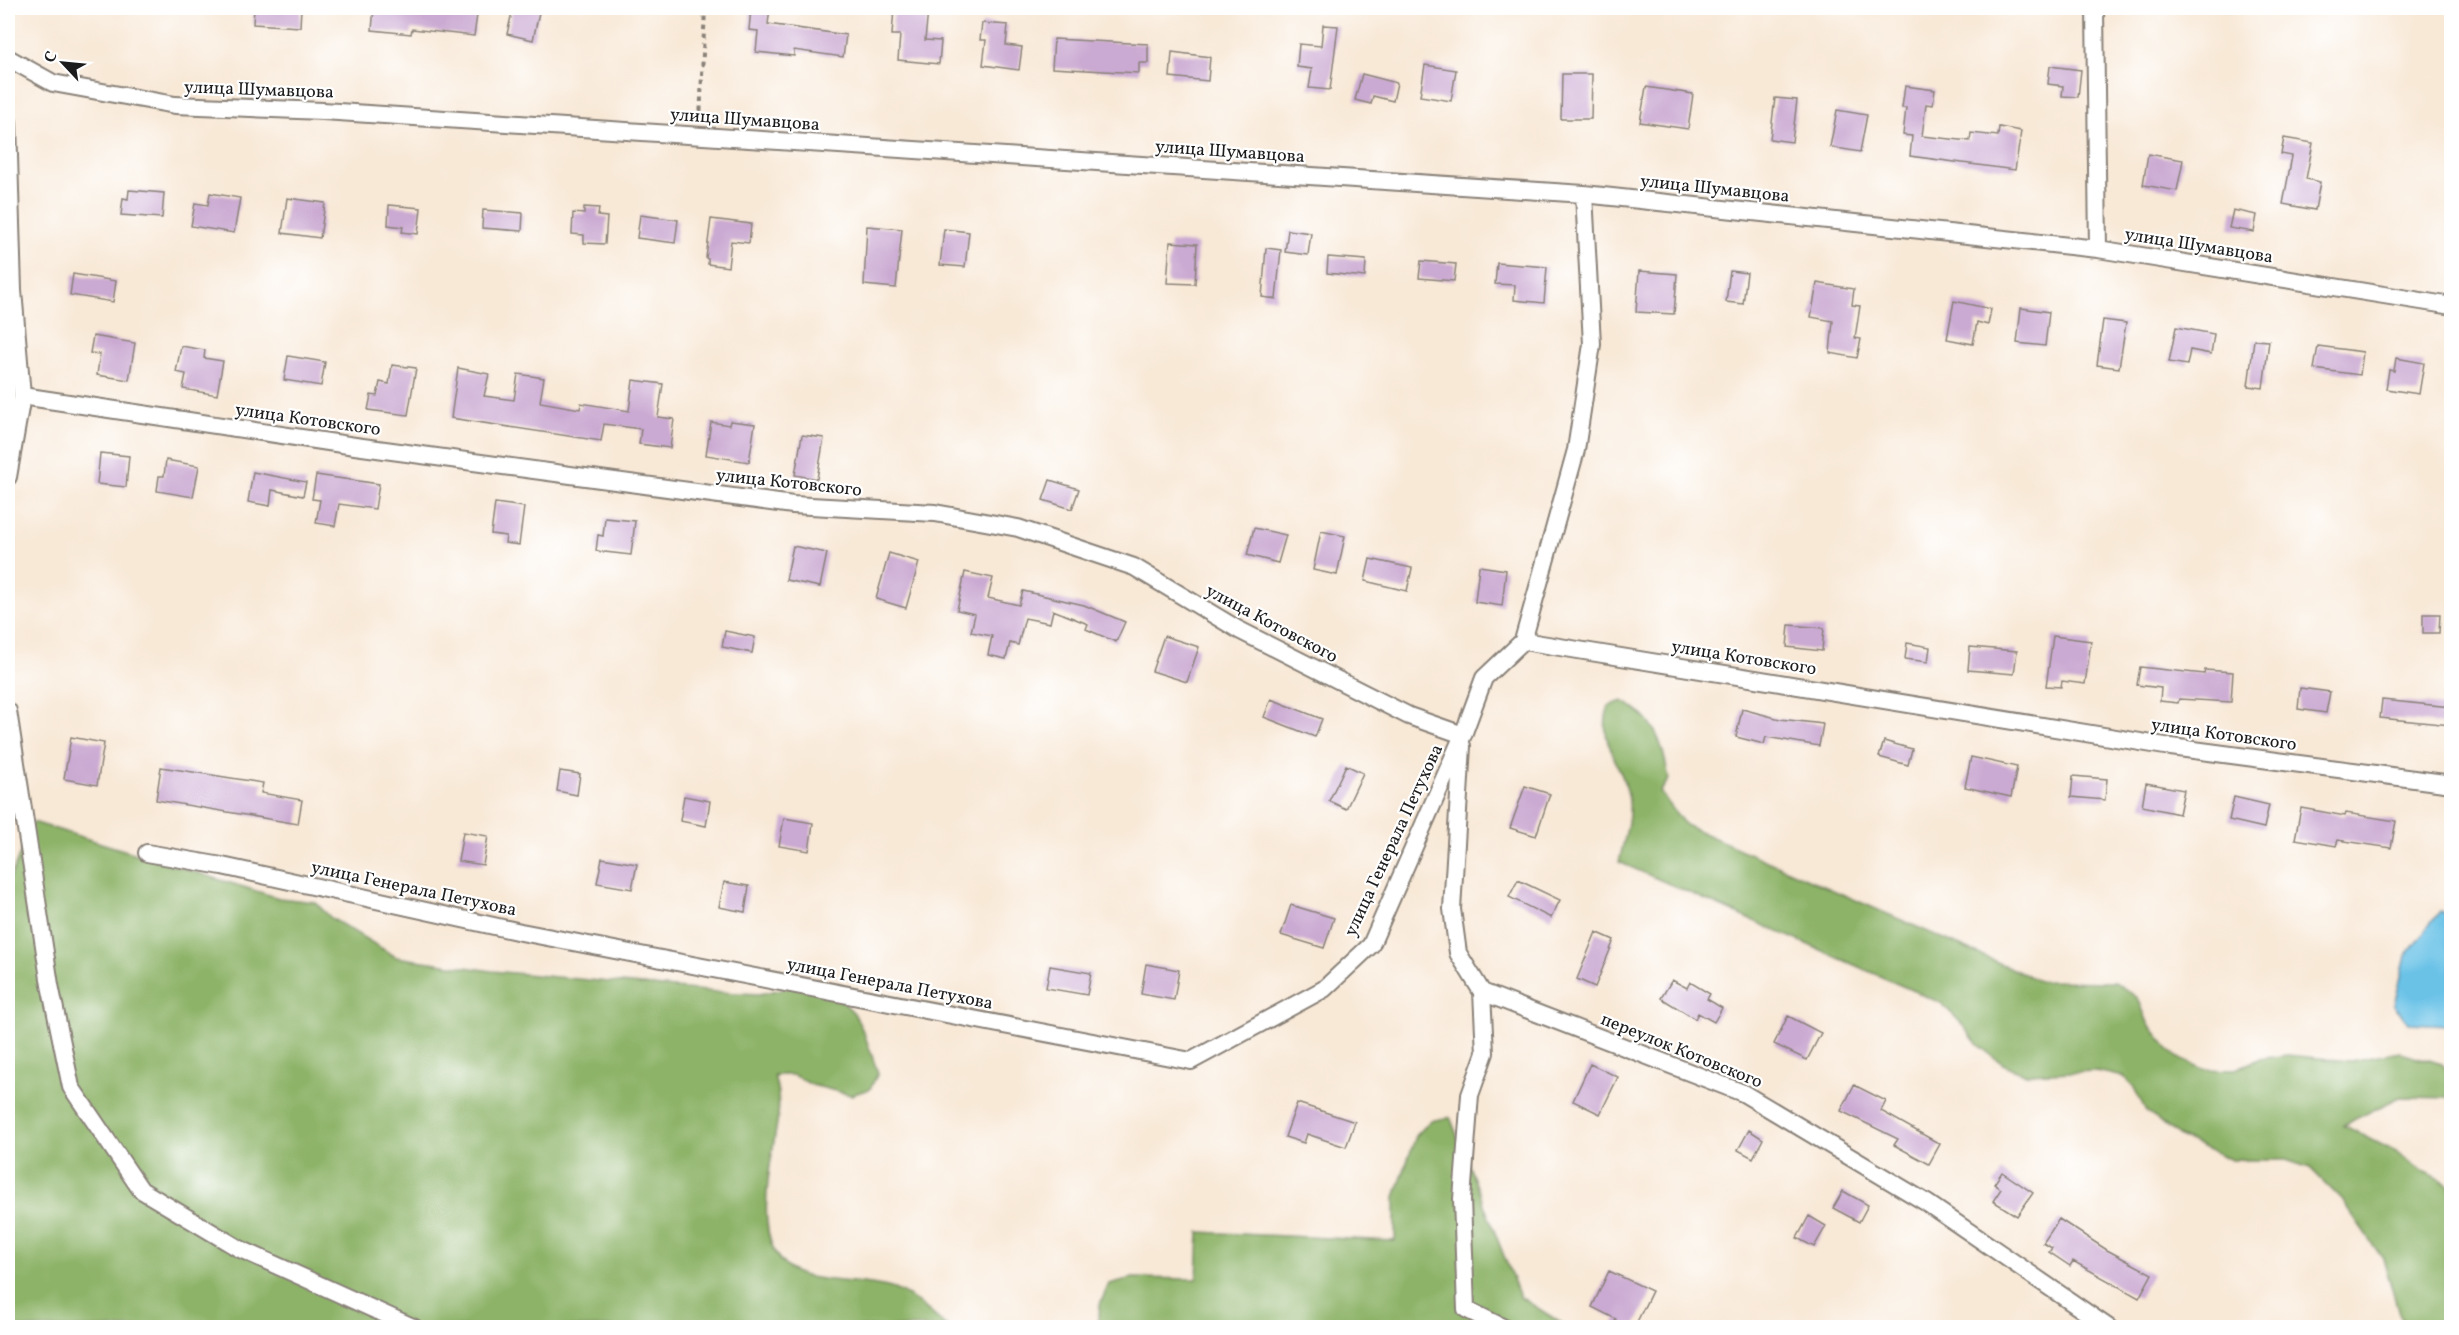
<svg xmlns="http://www.w3.org/2000/svg" width="2459" height="1335" font-family="Vollkorn,serif">
	<style>
		.forest { fill: #8db368; stroke: #546842; stroke-width: 1.5 }
		.water { fill: #6ac2e7; stroke: #436f82; stroke-width: 1.5 }
		.building { fill: #caa9d2 }
		.lines { fill: none; stroke-linecap: round; stroke-linejoin: round }
		.minor-casing { stroke: #8a8279; stroke-width: 20 }
		.path { stroke: #8a8279; stroke-width: 4; stroke-dasharray: 4.5 4.5; stroke-linecap: butt }
		.minor { stroke: #fff; stroke-width: 16 }
		.labels { text-anchor: middle; stroke-width: 4.5; stroke-linejoin: round; paint-order: stroke }
		.street-label { font-size: 18px; fill: #1c1c1c; stroke: #fff }
	</style>
	<rect width="100%" height="100%" fill="#fff"/>
	<filter id="ink" filterUnits="userSpaceOnUse"><feTurbulence type="fractalNoise" baseFrequency=".0167" numOctaves="2"/><feDisplacementMap in="SourceGraphic" scale="12" xChannelSelector="R" yChannelSelector="G"/><feConvolveMatrix kernelMatrix="1 2 1 2 8 2 1 2 1" color-interpolation-filters="sRGB"/></filter>
	<filter id="wash" filterUnits="userSpaceOnUse"><feTurbulence type="fractalNoise" baseFrequency=".008" numOctaves="4" result="noise"/><feDisplacementMap in="SourceGraphic" scale="24" xChannelSelector="R" yChannelSelector="G"/><feGaussianBlur stdDeviation="1.35" result="paint"/><feColorMatrix in="noise" values="0 0 0 0 0 0 0 0 0 0 0 0 0 0 0 0 0 1.4 0 .05"/><feComposite in="paint" operator="in"/></filter>
	<g filter="url(#wash)">
		<rect width="100%" height="100%" fill="#f8e8d6"/>
		<!-- forest -->
		<path class="forest" d="M1622,701C1657,719 1662,743 1669,779L1660,792L1685,825L2040,981L2115,982L2138,998L2148,1023L2176,1057L2203,1069L2233,1070L2259,1059L2287,1055L2350,1061L2400,1052L2442,1064L2451,1075V1098L2400,1097L2343,1125L2398,1153L2421,1170L2451,1185V1327H2407L2399,1313L2383,1259L2342,1200L2310,1168L2286,1160H2232L2180,1137L2146,1111L2133,1086L2124,1077L2096,1071L2026,1074L2003,1064L1978,1045L1960,1022L1941,1003L1619,862C1623,843 1631,820 1629,801C1626,768 1595,742 1609,706Z
			M33,822L279,898L315,902L331,918L396,957L492,971L717,992L760,994L798,985L841,1000L854,1013L864,1033L878,1073L870,1089L851,1095L812,1085L793,1075H774C778,1089 780,1101 778,1116C773,1159 743,1260 805,1276C833,1283 864,1280 891,1288C910,1294 933,1314 947,1327L8,1328V883Z
			M1450,1117L1520,1297L1568,1327L1098,1328L1100,1304L1109,1284L1132,1278L1197,1279L1199,1232L1395,1241V1197L1416,1136L1430,1121Z"/>
		<!-- water -->
		<path class="water" d="M2440,911L2451,916V1023L2449,1025L2409,1023L2394,1005L2406,956Z"/>
		<g id="blocks">
			<!-- building -->
			<path class="building" d="M254,8H301L300,27L253,24Z
				M374,8L427,13V8H478L474,36L412,29L411,34L372,30Z
				M513,8H540L533,40L507,34Z
				M751,8H770L768,24L846,35L843,57L794,50V56L756,52L758,31L749,30Z
				M894,8L928,11L925,40L941,41L939,64L898,60L900,35H892Z
				M982,23L1008,25L1006,45L1022,47L1019,70L983,65L986,40H980Z
				M1323,25L1338,26L1330,90L1309,88L1312,69L1297,67L1299,44L1321,46Z
				M1054,39L1148,44V63H1139V73L1052,68Z
				M1172,52L1210,57L1208,81L1170,77Z
				M1425,65L1456,70L1451,101L1420,96Z
				M2050,66L2081,70L2078,97L2062,96L2063,86L2048,84Z
				M1362,74L1397,83L1393,101L1373,96L1371,104L1355,100Z
				M1562,74H1592L1591,119H1561Z
				M1905,86L1935,90L1933,105L1926,104L1922,136L1970,141L1971,133L1998,136L1999,127L2021,131L2015,170L1910,156L1912,136L1903,135L1906,108H1902Z
				M1646,87L1693,94L1688,129L1640,122Z
				M1775,98L1797,100L1792,142L1770,139Z
				M1837,110L1867,115L1860,152L1830,147Z
				M2284,138L2313,143L2306,179L2320,182L2315,210L2283,204L2292,156L2281,154Z
				M2148,154L2183,160L2177,191L2143,185Z
				M129,190L164,193L162,218L121,215L123,198L128,199Z
				M210,193L240,198L234,233L191,226L195,203L208,205Z
				M287,198L325,203L320,238L282,233Z
				M389,205L421,208L418,234L402,232L403,227L388,225Z
				M584,207L599,208L598,216L607,217L605,244L584,243V235L572,234L573,213L584,214Z
				M483,210L523,213L522,231L482,228Z
				M2233,210L2257,215L2254,232L2229,228Z
				M640,215L678,220L675,243L637,238Z
				M711,219L751,224L749,243L731,241L728,267L708,264V259L706,258Z
				M867,226L902,229L896,288L864,285Z
				M944,229L969,232L965,267L940,265Z
				M1288,230L1311,233L1308,255L1285,252Z
				M1170,242L1197,244L1195,284L1167,283Z
				M1266,248L1281,250L1276,299L1262,297Z
				M1328,257L1366,260L1365,277L1327,273Z
				M1421,261L1456,264L1454,281L1419,278Z
				M1497,263L1547,267L1544,303L1514,300L1515,285L1495,284Z
				M1639,271L1677,274L1674,314L1636,312Z
				M1730,271L1747,273L1743,304L1726,302Z
				M73,274L116,281L113,302L70,295Z
				M1817,283L1854,289L1852,305L1860,306L1855,338L1861,339L1857,358L1830,353L1833,321L1811,317Z
				M1954,301L1991,309L1988,325L1977,322L1973,344L1947,339Z
				M2021,308L2049,312L2045,346L2017,343Z
				M2103,320L2126,323L2119,368L2097,365Z
				M2176,327L2214,334L2211,354L2190,350L2187,365L2169,362Z
				M93,336L135,343L129,380L97,375L100,354L90,353Z
				M2254,340L2269,341L2263,388L2248,386Z
				M181,346L205,350L204,358L223,361L217,395L183,389L186,374L176,372Z
				M2318,346L2363,352L2360,375L2314,369Z
				M288,356L325,362L321,386L284,380Z
				M2396,358L2424,363L2419,394L2386,389L2389,370L2394,371Z
				M392,365L416,368L408,415L368,410L371,395L377,396L380,382L389,384Z
				M458,368L489,374L484,396L514,400L518,374L544,378L540,402L580,409L581,403L629,411L633,380L663,384L658,417L674,419L670,448L639,444L641,429L604,424L601,441L451,418Z
				M730,421L755,424L749,462L706,455L711,422L729,425Z
				M802,435L824,438L817,479L795,475Z
				M100,453L129,456L126,487L97,484Z
				M166,460L199,466L193,497L157,491L159,476H164Z
				M253,472L306,482L303,496L272,490L270,506L248,502Z
				M316,475L379,484L375,509L339,504L335,526L316,523L320,500L312,499Z
				M1050,480L1079,489L1072,509L1043,500Z
				M495,503L524,507L519,545L505,543L506,536L491,534Z
				M605,518L635,521L631,555L596,551L598,535L603,536Z
				M1254,528L1286,535L1278,563L1247,555Z
				M1321,531L1345,536L1337,575L1313,570Z
				M793,546L827,553L820,587L786,580Z
				M889,553L919,562L906,608L876,599Z
				M1370,559L1412,568L1407,591L1365,581Z
				M1479,566L1506,570L1502,606L1475,602Z
				M965,572L993,578L988,598L1019,605L1023,591L1084,605L1125,622L1116,642L1086,629L1088,624L1053,610L1050,623L1025,618L1018,645L1010,643L1006,659L988,655L992,636L971,632L975,614L957,610Z
				M2423,614H2440L2439,633H2423Z
				M1789,625L1824,628L1822,651L1787,647Z
				M725,631L755,637L752,653L722,647Z
				M1164,636L1199,647L1187,682L1152,671Z
				M2053,636L2091,641L2085,684L2062,681L2061,687L2046,686Z
				M1907,643L1930,647L1928,662L1905,659Z
				M1970,647L2017,651L2014,674L1968,670Z
				M2140,667L2204,674L2205,670L2233,672L2231,702L2179,699L2178,703L2160,701L2161,688L2137,685Z
				M2300,688L2330,692L2326,713L2298,709Z
				M1271,699L1322,719L1315,737L1264,717Z
				M2382,700L2451,707V725L2380,718Z
				M1742,709L1780,719L1823,724L1819,746L1766,737L1764,744L1736,737Z
				M71,737L104,743L97,785L64,779Z
				M1884,741L1912,749L1908,765L1879,757Z
				M1971,757L2017,767L2011,797L1965,787Z
				M1346,765L1363,773L1346,809L1329,801Z
				M161,767L263,783L261,793L302,800L298,824L156,800Z
				M560,771L580,774L577,795L557,791Z
				M2073,776L2107,779L2105,800L2071,797Z
				M2146,783L2184,790L2179,814L2142,806Z
				M1525,786L1550,794L1536,836L1510,828Z
				M684,796L710,801L706,826L680,821Z
				M2234,797L2269,805L2264,828L2229,820Z
				M2301,808L2345,816L2346,813L2396,821L2391,848L2338,840L2336,846L2295,839Z
				M784,818L813,823L809,851L779,846Z
				M463,832L488,836L483,865L458,861Z
				M602,858L637,864L632,889L597,883Z
				M1518,880L1560,900L1551,918L1509,897Z
				M724,882L749,886L745,912L719,907Z
				M1291,905L1334,918L1324,948L1281,935Z
				M1596,932L1614,940L1595,987L1577,979Z
				M1146,964L1179,970L1174,1000L1141,994Z
				M1050,966L1091,973L1087,995L1046,988Z
				M1672,980L1687,988L1690,982L1710,994L1707,999L1722,1008L1714,1022L1698,1013L1695,1019L1661,998Z
				M1788,1016L1821,1033L1807,1060L1774,1044Z
				M1590,1064L1618,1077L1600,1114L1573,1101Z
				M1854,1085L1886,1101L1881,1111L1940,1144L1929,1164L1894,1145L1898,1139L1841,1111Z
				M1297,1103L1355,1122L1346,1147L1307,1134L1304,1143L1285,1137Z
				M1749,1130L1763,1139L1753,1158L1738,1150Z
				M2002,1172L2033,1193L2017,1216L1993,1201L2001,1189L1994,1184Z
				M1843,1191L1868,1205L1859,1222L1833,1208Z
				M1809,1216L1826,1226L1814,1247L1797,1238Z
				M2059,1219L2107,1250L2152,1274L2139,1298L2073,1261L2070,1266L2049,1252L2052,1248L2043,1243Z
				M1609,1271L1652,1291L1634,1328H1612L1616,1319L1592,1307Z"/>
		</g>
	</g>
	<g filter="url(#ink)">
		<use href="#blocks" fill-opacity="0" stroke="#8a8279" stroke-width="1.5"/>
		<g class="lines">
			<defs>
				<path id="minor" d="M2095,8L2098,249
					M8,58L53,83L175,105L323,111L1584,194L2098,249L2452,306
					M8,122L13,290L22,396L8,477
					M22,396L355,446L793,505L935,513L1018,528L1134,567L1239,630L1409,716L1463,735L1484,678L1523,641L2171,747L2452,784
					M1523,641L1576,450L1592,344L1584,194
					M8,711L50,985L71,1087L141,1190L238,1248L415,1328
					M1462,746L1452,909L1458,953L1482,992L1743,1093L1927,1203L2109,1328
					M147,853L222,866L521,932L1191,1061L1324,989L1371,945L1463,735
					M1482,992L1485,1053L1470,1095L1462,1199L1466,1309L1504,1328"/>
			</defs>
			<!-- minor casing -->
			<use href="#minor" class="minor-casing"/>
			<!-- path -->
			<path class="path" d="M700,120L705,8"/>
			<!-- minor -->
			<use href="#minor" class="minor"/>
		</g>
	</g>
	<g class="labels">
		<!-- street labels -->
		<g class="street-label">
			<text transform="translate(259 89) rotate(2)" y="6">улица Шумавцова</text>
			<text transform="translate(745 119) rotate(4)" y="6">улица Шумавцова</text>
			<text transform="translate(1230 151) rotate(4)" y="6">улица Шумавцова</text>
			<text transform="translate(1715 188) rotate(6)" y="6">улица Шумавцова</text>
			<text transform="translate(2199 245) rotate(9)" y="6">улица Шумавцова</text>
			<text transform="translate(308 419) rotate(8)" y="6">улица Котовского</text>
			<text transform="translate(789 482) rotate(6)" y="6">улица Котовского</text>
			<text transform="translate(1272 623) rotate(28)" y="6">улица Котовского</text>
			<text transform="translate(1744 657) rotate(9)" y="6">улица Котовского</text>
			<text transform="translate(2224 734) rotate(8)" y="6">улица Котовского</text>
			<text transform="translate(1393 840) rotate(-65)" y="6">улица Генерала Петухова</text>
			<text transform="translate(414 888) rotate(12)" y="6">улица Генерала Петухова</text>
			<text transform="translate(890 983) rotate(11)" y="6">улица Генерала Петухова</text>
			<text transform="translate(1682 1050) rotate(22)" y="6">переулок Котовского</text>
		</g>
	</g>
	<!-- margin -->
	<rect width="2459" height="1335" fill="none" stroke="#fff" stroke-width="30"/>
	<!-- north arrow -->
	<g transform="translate(63 63) rotate(296)" stroke="#ffffff" stroke-width="4.5" paint-order="stroke">
	<path d="M0-4.5L10 22L0 15L-10 22Z" fill="#1c1c1c"/>
	<text y="-9" font-size="16" font-weight="bold" text-anchor="middle" fill="#1c1c1c">С</text>
	</g>
</svg>
